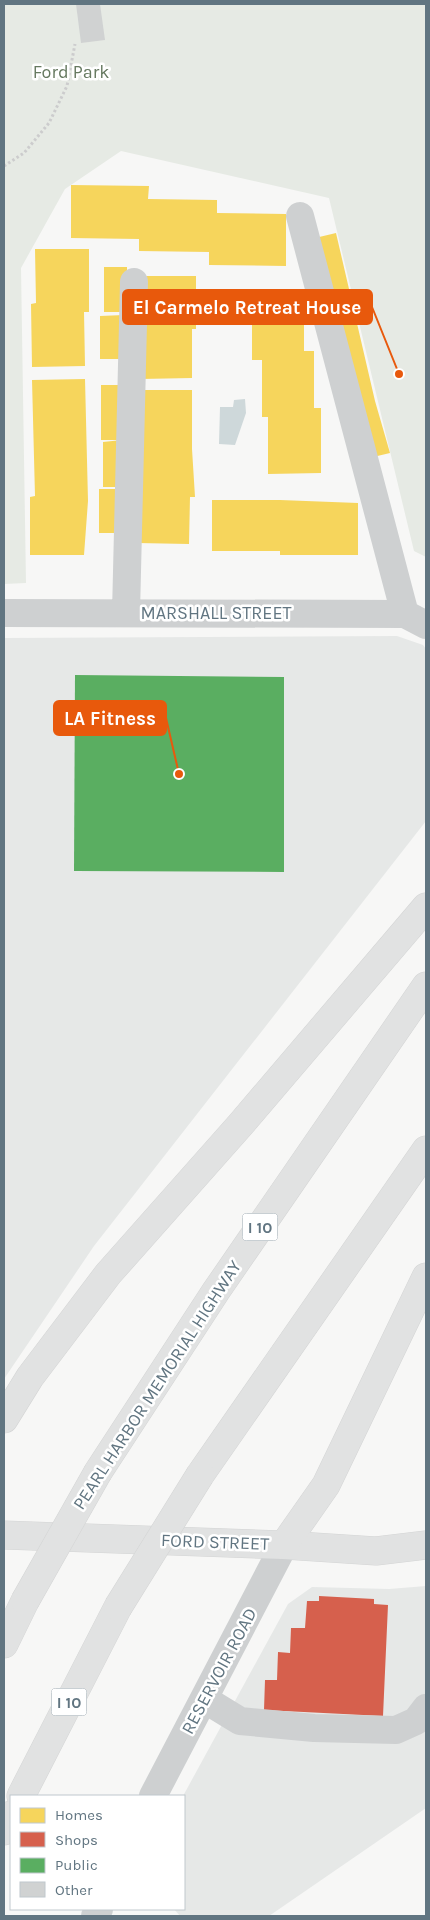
<svg xmlns="http://www.w3.org/2000/svg" width="430" height="1920" font-family="Karla,sans-serif">
	<style>
		.built { fill: #e6e8e7 }
		.green { fill: #e6eae4 }
		.water { fill: #ced8da }
		.homes { fill: #f6d55c }
		.shops { fill: #d6604d }
		.public { fill: #5aae61 }
		.building { fill: #d0d2d2 }
		.lines { fill: none; stroke-linecap: round; stroke-linejoin: round }
		.major-casing { stroke: #d4d5d5; stroke-width: 29 }
		.highway-casing { stroke: #d4d5d5; stroke-width: 29 }
		.path { stroke: #cccccd; stroke-width: 3; stroke-dasharray: 2.5 2.5; stroke-linecap: butt }
		.minor { stroke: #ced0d1; stroke-width: 28 }
		.major { stroke: #e1e2e2; stroke-width: 28 }
		.highway { stroke: #e1e2e2; stroke-width: 28 }
		.highway-bridge-casing { stroke: #d4d5d5; stroke-width: 29; stroke-linecap: butt }
		.highway-bridge { stroke: #e1e2e2; stroke-width: 28 }
		.labels { text-anchor: middle; stroke-width: 5; stroke-linejoin: round; paint-order: stroke }
		.shield { fill: #fff; stroke: #909ea7; stroke-width: 1 }
		.shield-label { font-size: 16px; font-weight: bold; fill: #617581 }
		.park-label { font-size: 18px; fill: #667960; stroke: #fff }
		.street-label { font-size: 18px; fill: #617581; stroke: #fff }
		.leader { fill: none; stroke: #e8590c; stroke-width: 2 }
		.callout-dot { fill: #e8590c; stroke: #fff; stroke-width: 2 }
		.callout { fill: #e8590c; stroke: #e8590c; stroke-width: 2 }
		.callout-label { font-size: 19px; text-anchor: middle; font-weight: bold; fill: #fff }
	</style>
	<rect width="100%" height="100%" fill="#f7f7f6"/>
	<!-- built -->
	<path class="built" d="M397,636L423,645L426,649V821L94,1246L4,1379V638Z
		M426,1586V1808L269,1916H180L174,1909H184L183,1796L288,1604L312,1587L389,1589Z"/>
	<!-- green -->
	<path class="green" d="M4,4H426V557L414,551L329,198L121,151L65,189L21,268L26,583L4,584Z"/>
	<!-- water -->
	<path class="water" d="M245,399L246,413L235,445L219,444L220,407H233L234,400Z"/>
	<!-- homes -->
	<path class="homes" d="M71,185L149,186L148,199L217,200V213L286,214V266L209,265V252L139,251V239L71,238Z
		M336,233L375,401L390,453L369,458L315,238Z
		M35,249H89V312H84L85,366L32,367L31,304L36,303Z
		M104,267H127V312H104Z
		M143,276H196V329H192V378L140,379Z
		M252,294H304V351H314V408H321V473L268,474V417H262V360H252Z
		M124,315L123,359H100V316Z
		M85,379L88,501L84,555H30V497L35,496L32,380Z
		M101,385H123L125,487H103V442L122,440H101Z
		M139,390H192V449L195,497H190L189,544L137,543Z
		M99,489H122V533H99Z
		M212,500H280L358,503V555H280V551H212Z"/>
	<!-- shops -->
	<path class="shops" d="M319,1596L374,1599V1604L388,1605L383,1716L264,1710L265,1680H277L278,1652L290,1653L291,1628H305L307,1601H319Z"/>
	<!-- public -->
	<path class="public" d="M75,675L284,677V872L74,871Z"/>
	<!-- building -->
	<path class="building" d="M76,4H100L105,40L81,43Z"/>
	<g class="lines">
		<defs>
			<path id="major" d="M4,1535L284,1545L376,1551L426,1545"/>
			<path id="highway" d="M4,1419L30,1377L108,1274L241,1124L426,907
				M98,1472L216,1291L426,986
				M200,1475L426,1150
				M284,1545L326,1485L426,1277
				M4,1644L25,1601
				M21,1796L118,1607
				M4,1831L11,1815"/>
		</defs>
		<!-- major casing -->
		<use href="#major" class="major-casing"/>
		<!-- highway casing -->
		<use href="#highway" class="highway-casing"/>
		<!-- path -->
		<path class="path" d="M4,166L24,153L49,123L67,86L75,44"/>
		<!-- minor -->
		<path class="minor" d="M300,216L405,614
			M4,613L405,614L426,625
			M126,613L134,282
			M204,1699L240,1721L314,1728L396,1730L416,1721L426,1708
			M153,1796L284,1545
			M95,1916L99,1909"/>
		<!-- major -->
		<use href="#major" class="major"/>
		<!-- highway -->
		<use href="#highway" class="highway"/>
		<defs>
			<path id="highway-bridge" d="M25,1601L98,1472
				M118,1607L200,1475"/>
		</defs>
		<!-- highway-bridge casing -->
		<use href="#highway-bridge" class="highway-bridge-casing"/>
		<!-- highway-bridge -->
		<use href="#highway-bridge" class="highway-bridge"/>
	</g>
	<g class="labels">
		<!-- shield labels -->
		<g class="shield">
			<rect x="242.5" y="1213.5" width="35" height="27" rx="4"/>
			<rect x="51.5" y="1688.5" width="35" height="27" rx="4"/>
		</g>
		<g class="shield-label">
			<text x="260" y="1233">I 10</text>
			<text x="69" y="1708">I 10</text>
		</g>
		<!-- park labels -->
		<g class="park-label">
			<text x="71" y="78">Ford Park</text>
		</g>
		<!-- street labels -->
		<g class="street-label">
			<text x="216" y="619">MARSHALL STREET</text>
			<text transform="translate(157 1385) rotate(-57)" y="6">PEARL HARBOR MEMORIAL HIGHWAY</text>
			<text transform="translate(215 1542) rotate(2)" y="6">FORD STREET</text>
			<text transform="translate(219 1671) rotate(-62)" y="6">RESERVOIR ROAD</text>
		</g>
	</g>
	<!-- callouts -->
	<path class="leader" d="M399 374L372 307M179 774L166 718"/>
	<g class="callout-dot">
		<circle cx="399" cy="374" r="5"/>
		<circle cx="179" cy="774" r="5"/>
	</g>
	<g class="callout">
		<rect x="123" y="290" width="249" height="34" rx="5"/>
		<rect x="54" y="701" width="112" height="34" rx="5"/>
	</g>
	<g class="callout-label">
		<text x="247" y="314">El Carmelo Retreat House</text>
		<text x="110" y="725">LA Fitness</text>
	</g>
	<!-- border -->
	<rect width="430" height="1920" fill="none" stroke="#617581" stroke-width="10"/>
	<!-- legend -->
	<rect x="10" y="1795" width="175" height="115" fill="#ffffff" stroke="#c0c8cd"/>
	<rect x="20" y="1808" width="25" height="15" fill="#f6d55c" stroke="#c0c8cd"/>
	<text x="55" y="1820" font-size="15" fill="#617581">Homes</text>
	<rect x="20" y="1832" width="25" height="15" fill="#d6604d" stroke="#c0c8cd"/>
	<text x="55" y="1845" font-size="15" fill="#617581">Shops</text>
	<rect x="20" y="1858" width="25" height="15" fill="#5aae61" stroke="#c0c8cd"/>
	<text x="55" y="1870" font-size="15" fill="#617581">Public</text>
	<rect x="20" y="1882" width="25" height="15" fill="#d0d2d2" stroke="#c0c8cd"/>
	<text x="55" y="1895" font-size="15" fill="#617581">Other</text>
</svg>
